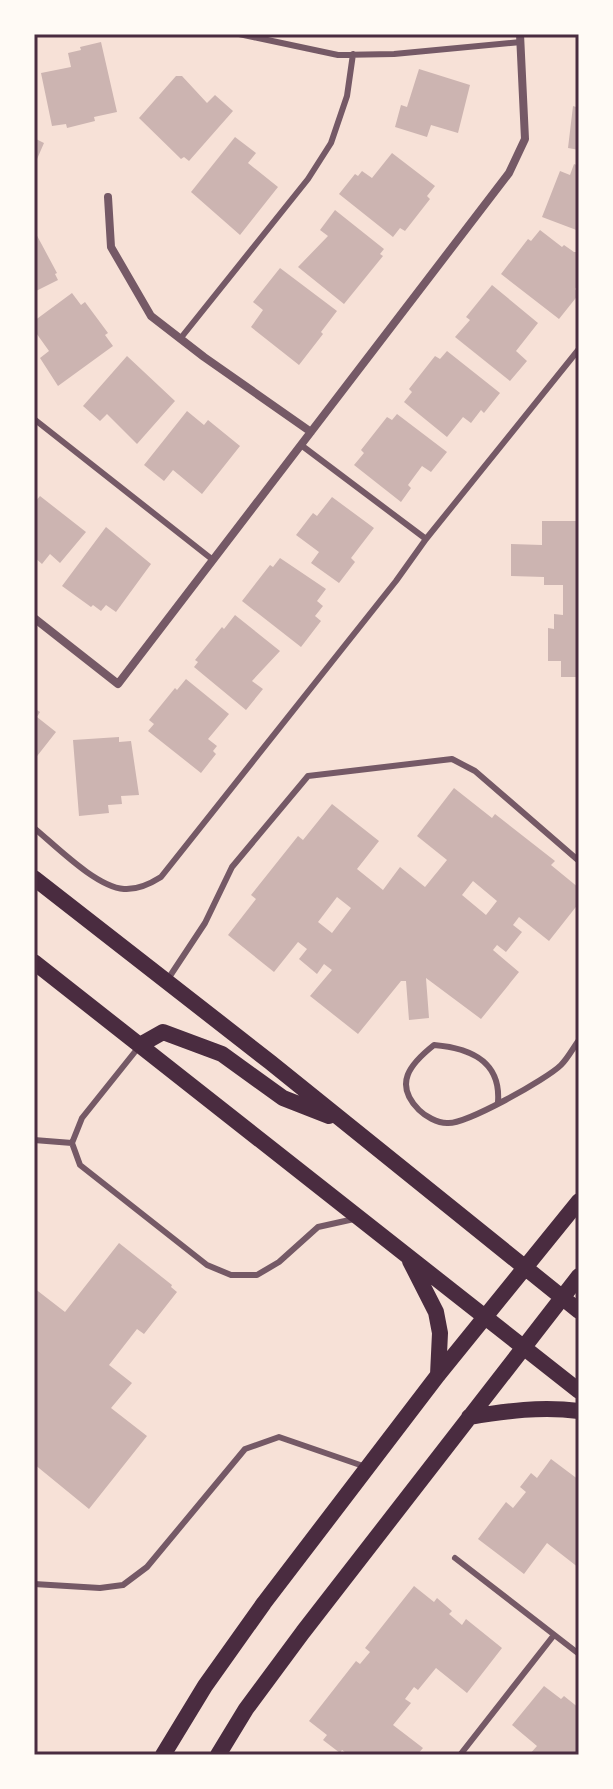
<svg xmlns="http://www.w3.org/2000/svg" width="613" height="1789" font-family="Overpass,sans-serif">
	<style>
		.building { fill: #ccb4b1; fill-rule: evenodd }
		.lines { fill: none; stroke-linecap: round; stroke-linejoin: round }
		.service { stroke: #755966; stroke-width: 6 }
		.minor { stroke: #755966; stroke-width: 8 }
		.secondary { stroke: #4a2c40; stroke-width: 16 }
		.neatline { fill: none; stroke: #4a2c40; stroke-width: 3 }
	</style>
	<rect width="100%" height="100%" fill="#f7e1d7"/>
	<!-- building -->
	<path class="building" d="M101,42L117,112L94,117L95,121L67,128L66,124L52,126L41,73L71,67L68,53L81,50L80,47Z
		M419,69L470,85L458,133L431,125L427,137L395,127L401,105L407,107Z
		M176,76H182L207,103L215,95L233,111L189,161L184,157L181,159L139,118Z
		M573,106L579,108V150L568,148Z
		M235,137L256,153L248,163L278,187L240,235L191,192Z
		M34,138L44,143L34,166Z
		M392,153L435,186L427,196L430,199L405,231L400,228L393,237L339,194L355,174L358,176L362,171L372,178Z
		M574,164L579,166V231L542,217L560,171L570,175Z
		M335,210L384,249L380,254L383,256L344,304L298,267L328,236L320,230Z
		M34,230L57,273L55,274L58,280L34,292Z
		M540,230L562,247L564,245L574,252H579V284L575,289L579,294L559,319L501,274L528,239L531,241Z
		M280,268L337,311L321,332L323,334L299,365L251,327L263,310L253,302Z
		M492,285L538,323L516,351L527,361L510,381L455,337L470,320L466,317Z
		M72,293L81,305L85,302L108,333L105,335L113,346L58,386L40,358L49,351L34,330V321Z
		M447,351L500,393L484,413L481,410L471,423L463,417L447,437L404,402L412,392L409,389L435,356L440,359Z
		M127,356L175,401L137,444L107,414L100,421L83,406Z
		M187,411L204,425L208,420L240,446L202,494L173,470L164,481L144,465Z
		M397,414L447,452L431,472L422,466L408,485L411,488L401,502L354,465L364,453L361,450L387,417L392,420Z
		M40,496L86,532L60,563L50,554L42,564L34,557V503Z
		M332,497L374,528L351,558L355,562L339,583L311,563L319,552L296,535L313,513L317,516Z
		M542,521H579V677H561V661H548V628L554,629V614L563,615V585H544V577L511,576V544L542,545Z
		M106,527L151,564L116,612L106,605L101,611L93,605L91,607L62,586Z
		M280,558L326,589L317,601L323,606L315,616L321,621L301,647L242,601L270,565L273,567Z
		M235,615L280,651L252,681L263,689L246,710L194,667L198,662L195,660L222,627L224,629Z
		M186,679L229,714L208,739L217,746L213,751L216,754L201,773L148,731L154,724L149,720L175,688L177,690Z
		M34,708L40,712L37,717L56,732L34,760Z
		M119,737V742L131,741L139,795L121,796L122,804L108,805L109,813L79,816L73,740Z
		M454,788L492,818L495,814L555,861L551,865L579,888V903L549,941L519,917L513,925L522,932L506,952L497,945L493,950L519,972L481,1019L426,978L429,1018L409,1020L406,981H401L358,1034L310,996L332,970L324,964L317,974L299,959L307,949L298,942L274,972L228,935L256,899L251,895L298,836L303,840L332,804L379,841L357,869L383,890L400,867L425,887L447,860L417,836ZM473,881L497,901L486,915L462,895ZM337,897L351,908L332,933L318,922Z
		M119,1243L172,1285L171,1287L177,1292L144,1334L137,1329L109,1365L132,1383L111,1408L147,1436L89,1509L34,1464V1288L65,1312Z
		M551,1459L579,1480V1568L547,1543L524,1574L478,1539L506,1502L513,1508L526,1492L520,1487L531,1473L537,1478Z
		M414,1586L434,1602L437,1598L452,1611L449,1614L462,1625L466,1619L502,1648L467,1693L436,1668L418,1690L414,1687L405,1699L411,1703L393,1725L423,1748L417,1755H349L342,1750L340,1753L323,1740L327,1735L309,1721L356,1661L360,1664L370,1652L365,1648Z
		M544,1686L561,1699L564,1696L579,1708V1755H529L537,1746L512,1725Z"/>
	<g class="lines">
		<!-- service -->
		<path class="service" d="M239,34L338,55L394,54L521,42
			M180,339L308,179L331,143L347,96L353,54
			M34,419L213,560
			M301,445L426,539L579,349
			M34,828C56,846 96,887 124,889C138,890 150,884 161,877L396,581L426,539
			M168,979L205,923L232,867L308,776L452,759L475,771L579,861
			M138,1048L82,1118L72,1143L80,1165L207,1265L231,1275H257L279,1262L318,1227L354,1219
			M498,1102C501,1060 469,1048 434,1045C410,1064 393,1084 419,1110C425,1116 437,1123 447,1123C465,1125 547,1079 561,1065C568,1058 573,1048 579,1040
			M34,1140L72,1143
			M455,1558L579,1654
			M34,1584L100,1588L123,1585L147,1567L245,1449L279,1437L366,1467
			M460,1755L554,1635"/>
		<!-- minor -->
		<path class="minor" d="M108,197L111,247L151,316L204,357L311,432
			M34,618L118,684L509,173L525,139L520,34"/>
		<!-- secondary -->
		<path class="secondary" d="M34,878L270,1062L579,1311
			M34,962L579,1391
			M140,1045L163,1032L222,1054L283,1098L329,1116
			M410,1261L436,1312L440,1333L438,1375
			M469,1417C507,1411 541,1406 579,1411
			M163,1755L205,1686L264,1603L438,1375L579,1201
			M218,1755L246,1709L303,1632L579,1276"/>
	</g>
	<!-- border -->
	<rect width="613" height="1789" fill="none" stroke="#fffaf5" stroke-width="72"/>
	<rect x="36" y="36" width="541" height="1717" class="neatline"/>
</svg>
